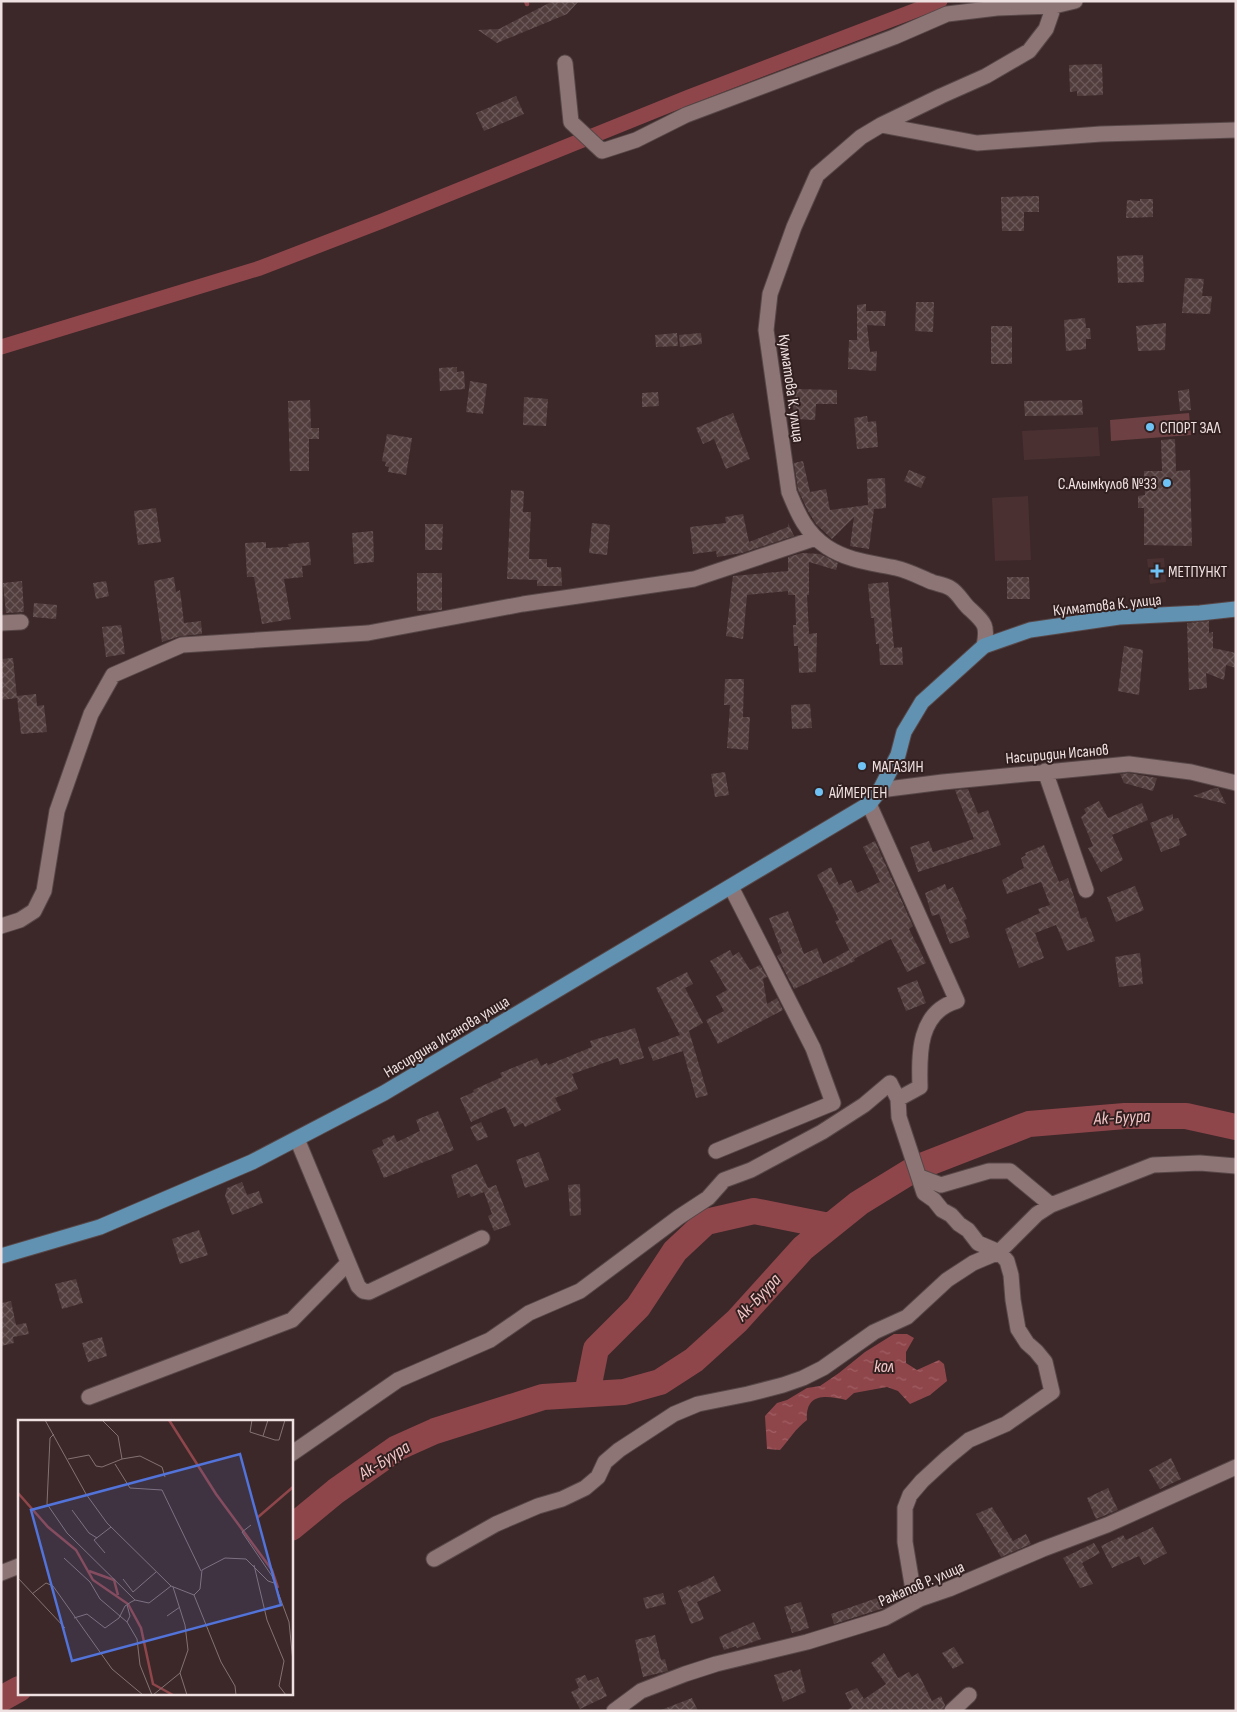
<svg xmlns="http://www.w3.org/2000/svg" width="1237" height="1712" font-family="'Sofia Sans Condensed',sans-serif">
	<style>
		.built { fill: #4a3031 }
		.green { fill: #6d4043 }
		.water { fill: url(#water-ripples) }
		.lines { fill: none; stroke-linecap: round; stroke-linejoin: round }
		.stream { stroke: #8f464b; stroke-width: 4.5 }
		.canal { stroke: #8f464b; stroke-width: 15 }
		.river { stroke: #8f464b; stroke-width: 26 }
		.building { fill: url(#building-cross-hatch) }
		.minor-casing { stroke: #584748; stroke-width: 17 }
		.major-casing { stroke: #584748; stroke-width: 17 }
		.minor { stroke: #8d7575; stroke-width: 15 }
		.major { stroke: #6192b2; stroke-width: 15 }
		.poi-dot { fill: #6fc2f4; stroke: #321f1f; stroke-width: 2 }
		.labels { text-anchor: middle; stroke-width: 4; stroke-linejoin: round; paint-order: stroke }
		.street-label { font-size: 16px; fill: #efe1e1; stroke: #321f1f }
		.poi-label { font-size: 16px; fill: #efe1e1; stroke: #321f1f; text-anchor: start }
		.water-label { font-size: 18px; font-style: italic; fill: #f3c6c7; stroke: #321f1f }
		.inset-river { fill: none; stroke: #8f464b; stroke-width: 2.5 }
		.inset-road { fill: none; stroke: #847273; stroke-width: 1 }
		.view { fill: #5273da; fill-opacity: 0.15; stroke: #5273da; stroke-width: 2.5 }
		.inset-edge { fill: none; stroke: #efe1e1; stroke-width: 2.5 }
	</style>
	<defs>
		<pattern id="water-ripples" width="26" height="14" patternUnits="userSpaceOnUse" patternTransform="scale(1.25)"><rect width="26" height="14" fill="#8f464b"/><path d="M2 4q2-2 4 0t4 0M15 11q2-2 4 0t4 0" fill="none" stroke="#9f6065"/></pattern>
		<pattern id="building-cross-hatch" width="8" height="8" patternUnits="userSpaceOnUse" patternTransform="scale(1.25)"><rect width="8" height="8" fill="#523d3d"/><path d="M0 0l8 8M0 8l8-8" fill="none" stroke="#6b5959"/></pattern>
	</defs>
	<rect width="100%" height="100%" fill="#3c2829"/>
	<!-- built -->
	<path class="built" d="M1098,427L1100,456L1024,460L1022,431Z
		M1028,496L1031,560L995,561L992,498Z
		M1164,558L1166,582L1150,584L1147,559Z"/>
	<!-- green -->
	<path class="green" d="M1189,413L1191,435L1111,441L1110,420Z"/>
	<!-- water -->
	<path class="water" d="M894,1334H907L914,1338L906,1352V1363L917,1370L939,1360L944,1364L947,1381L930,1395L910,1404L898,1391L887,1387L854,1393L846,1400C826,1395 805,1393 807,1420C796,1428 789,1440 780,1450L767,1449L765,1416L777,1403L787,1400L807,1388L820,1386L839,1373L865,1352Z"/>
	<g class="lines">
		<!-- stream -->
		<path class="stream" d="M526,1L527,4"/>
		<!-- canal -->
		<path class="canal" d="M1,347L260,268L382,221L689,97L940,1"/>
		<!-- river -->
		<path class="river" d="M587,1394L596,1349L638,1307L675,1251L706,1222L754,1211L829,1226
			M291,1528L336,1491L397,1448L435,1431L543,1397L624,1392L660,1382L694,1360L737,1321L803,1248L859,1203L916,1168L1029,1124L1125,1116H1186L1236,1127
			M1,1699L19,1689"/>
	</g>
	<!-- building -->
	<path class="building" d="M553,1H579L567,14L497,43L478,30L499,29Z
		M1102,64L1103,95L1077,96V91L1070,92L1069,65Z
		M516,96L524,114L484,131L476,113Z
		M1039,196V212H1024V231H1002L1001,197Z
		M1140,199H1153V217L1126,218L1127,200L1140,201Z
		M1143,255L1144,282L1118,283L1117,256Z
		M1185,278L1204,279L1202,296H1212L1210,314L1182,313Z
		M916,302H934L933,332L915,331Z
		M866,304V311H886L885,326L867,325L870,352L877,351L876,371L848,369L849,340H857V305Z
		M1085,318L1086,328H1090L1091,339H1086V349L1066,351L1064,320Z
		M1166,323L1165,350L1138,351L1136,326Z
		M991,326H1012V364H991Z
		M677,333L678,346L656,347L655,335Z
		M701,333L702,344L680,347L679,335Z
		M457,367V372L464,371L465,389L440,391L439,368Z
		M470,381L487,384L483,414L466,412Z
		M794,389L837,390V404H816L815,420L793,419Z
		M1189,389L1191,410L1180,411L1178,391Z
		M658,392L659,406L642,407V393Z
		M524,397L548,399L546,426L523,425Z
		M310,400L311,428H319V439H309V471H290L288,401Z
		M1082,400L1083,415L1025,416L1024,401Z
		M733,413L750,459L726,469L714,439L703,444L696,428Z
		M867,416L868,422L876,421L878,447L857,449L854,418Z
		M387,434L412,438L406,475L388,472L389,467L385,466L386,462L382,461Z
		M1175,439L1176,471L1190,470L1192,546L1144,545V508H1138V496L1145,495L1144,471H1162L1161,440Z
		M803,461L810,492L826,489L830,510L868,505L867,479L885,478L886,508L874,509L869,549L850,546L854,517L832,539L816,524L808,511L798,490L794,463Z
		M909,470L926,477L921,488L904,481Z
		M511,490L524,491L523,512H531L529,559H547V567H561L562,586H537V580L507,579Z
		M156,508L161,542L138,545L134,511Z
		M743,514L749,542L788,527V523L794,536L742,553L717,557L716,551L693,554L690,527L726,523L725,517Z
		M592,523L610,525L607,555L589,553Z
		M425,524H443L442,550H425Z
		M373,531L374,562L354,564L352,533Z
		M266,542V548L289,547L288,544L309,542L311,565L302,566L303,577L284,579L291,619L262,624L254,577H247L245,543Z
		M802,553L820,554L838,563L836,570L809,562V595H807L809,634L817,633L816,672L799,673L798,646H794L793,625H796L795,595H788V591L747,595L743,639L726,636L733,576L788,571V557Z
		M417,573H442V610L417,611Z
		M174,577L176,592L180,590L184,623L201,621L202,634L181,636L162,642L154,581Z
		M1007,577H1029L1030,599H1007Z
		M22,581L24,612L6,613L3,583Z
		M106,581L109,596L96,599L93,583Z
		M888,582L894,648L902,647L903,665H880L879,644H876L874,618H871L868,584Z
		M34,603L57,605L56,619L33,617Z
		M1209,621V633L1213,632V648L1236,653V668L1226,665L1224,680L1206,673L1207,688L1189,690L1187,623Z
		M121,625L125,654L106,657L102,627Z
		M1124,646L1143,650L1139,695L1118,691Z
		M13,658L17,698L1,700V659Z
		M725,679H744L743,717H750L748,750L727,748L730,705H724Z
		M36,694L37,706L44,705L47,732L21,734L17,696Z
		M810,704L812,728L792,729L791,705Z
		M725,772L729,795L715,797L711,774Z
		M1129,773L1157,778L1153,791L1124,783L1120,774Z
		M1215,788H1218L1226,804L1193,796Z
		M968,789L978,814L988,810L1001,845L918,872L910,847L929,841L933,852L974,839L955,790Z
		M1099,801L1108,818L1142,803L1148,820L1112,835L1123,860L1101,872L1088,848L1093,846L1081,817L1086,813L1084,809Z
		M1173,814V819L1178,818L1187,835L1179,839L1180,845L1161,852L1150,823Z
		M875,841L913,926L909,929L926,963L907,972L891,939L854,959L835,921L839,920L817,875L831,867L839,885L851,880L857,893L880,882L863,847Z
		M1044,845L1059,882L1068,878L1081,919L1086,917L1095,941L1067,951L1056,925L1035,933L1044,958L1019,968L1005,929L1040,913L1038,909L1050,905L1041,882L1007,894L1002,880L1024,868L1021,858L1026,855L1025,853Z
		M945,884L947,890L953,887L967,919L964,920L970,937L950,944L939,914L932,916L925,893Z
		M1135,886L1144,910L1116,922L1107,897Z
		M788,911L804,954L817,948L823,964L849,950L855,961L794,989L777,956L782,953L769,918Z
		M730,950L733,956L739,952L750,970L760,965L767,977L763,979L767,1004L777,998L783,1010L718,1044L706,1020L724,1011L716,996L727,990L710,961Z
		M1140,953L1143,984L1119,987L1115,957Z
		M687,972L693,984L685,988L703,1023L685,1033L689,1031L708,1095L696,1098L683,1051L653,1061L648,1047L680,1035L656,988Z
		M917,980L926,1003L906,1011L897,988Z
		M635,1028L644,1058L620,1065L618,1058L572,1074L578,1089L555,1098L561,1110L525,1127L523,1123L514,1127L505,1107L471,1122L460,1098L474,1092L473,1090L502,1077L500,1073L537,1058L541,1066L547,1063L548,1065L592,1047L590,1041Z
		M438,1111L454,1150L384,1178L372,1150L384,1145L382,1140L394,1135L397,1142L420,1131L416,1120Z
		M481,1122L488,1137L477,1141L470,1127Z
		M539,1152L549,1180L525,1188L516,1160Z
		M477,1164L488,1188L496,1185L511,1225L494,1231L488,1216L492,1214L484,1192L471,1197L469,1193L458,1198L451,1175Z
		M242,1182L247,1195L259,1191L263,1203L232,1215L225,1196L227,1188Z
		M580,1184L581,1215L570,1216L568,1185Z
		M199,1230L208,1255L180,1264L172,1239Z
		M76,1279L83,1303L62,1309L55,1284Z
		M11,1301L16,1325L26,1323L29,1334L13,1337L14,1343L1,1346V1303Z
		M102,1337L107,1356L88,1362L82,1343Z
		M1171,1458L1181,1479L1160,1489L1149,1470Z
		M1108,1488L1118,1510L1096,1519L1087,1498Z
		M992,1507L1013,1541L1026,1534L1031,1544L1001,1557L976,1514Z
		M1153,1527L1167,1553L1144,1565L1139,1556L1112,1568L1101,1546L1123,1535L1126,1540Z
		M1094,1543L1100,1553L1082,1563L1093,1584L1080,1588L1063,1558Z
		M714,1576L721,1591L697,1602L704,1619L691,1624L678,1591L690,1585L691,1587Z
		M663,1593L666,1604L646,1609L643,1598Z
		M880,1597L884,1608L834,1624L831,1614Z
		M801,1602L809,1628L792,1633L784,1607Z
		M754,1622L761,1639L737,1648L736,1646L724,1650L719,1637Z
		M655,1635L661,1660L665,1659L668,1671L643,1677L635,1640Z
		M954,1647L964,1663L953,1669L942,1653Z
		M884,1653L898,1678L909,1672L912,1677L918,1673L932,1701L941,1696L945,1705L943,1711H846L852,1707L845,1693L857,1688L864,1699L886,1684L871,1663Z
		M800,1669L806,1692L783,1702L774,1675L792,1670L793,1672Z
		M585,1675L588,1681L598,1677L607,1696L580,1709L571,1692L579,1688L575,1679Z
		M692,1698L698,1711H661V1710Z"/>
	<g class="lines">
		<defs>
			<path id="minor" d="M565,63L571,122L602,151L636,140L686,115L894,37L947,14L997,8L1054,6L1075,1
				M881,125L977,143L1101,134L1236,130
				M1,623L21,622
				M984,646C988,626 985,623 971,610C963,604 959,593 950,588C945,585 938,584 932,582C920,577 909,571 896,568C873,563 848,561 827,547C806,533 798,514 789,492L766,330L770,294L794,227L817,175L861,137L881,125L941,96L986,76L1029,51L1046,29L1054,6
				M1045,771L1086,890
				M880,790L943,782L1129,764L1191,772L1236,783
				M869,804L957,1001C918,1012 919,1054 920,1087L898,1099L899,1117L924,1193L934,1200L942,1210L951,1215L959,1224L968,1230L978,1243L999,1252L1007,1261L1011,1275L1013,1300L1018,1329L1027,1343L1036,1351L1045,1362L1052,1392L1006,1424L969,1440L947,1458L922,1481L910,1495L905,1508V1542L915,1602
				M1,926L20,920L34,911L44,891L57,811L91,714L113,675L182,645L368,633L523,604L694,579L816,538
				M297,1139L358,1286L363,1291L369,1292L482,1238
				M716,1151L833,1103L813,1048L731,887
				M920,1177L941,1185L989,1171H1010L1051,1205L1153,1165L1200,1163L1236,1166
				M89,1397L292,1320L348,1263
				M291,1454L398,1380L490,1340L529,1313L580,1291L679,1217L708,1198L724,1180L751,1170L822,1132L864,1105L890,1083L898,1099
				M434,1559L496,1524L538,1506L562,1499L585,1488L598,1477L605,1462L619,1450L674,1414L698,1404L748,1394L783,1385L803,1378L823,1368L874,1332L907,1317L947,1280L973,1263L999,1252L1037,1214L1051,1205
				M1,1573L19,1566
				M614,1711L641,1691L685,1674L716,1664L807,1642L885,1618L920,1599L949,1589L1043,1549L1107,1525L1236,1467
				M952,1711L969,1695"/>
			<path id="major" d="M1,1256L100,1227L252,1162L384,1093L869,804L880,790L898,755L904,732L922,702L984,646L1030,630L1119,617L1200,613L1236,609"/>
		</defs>
		<!-- minor casing -->
		<use href="#minor" class="minor-casing"/>
		<!-- major casing -->
		<use href="#major" class="major-casing"/>
		<!-- minor -->
		<use href="#minor" class="minor"/>
		<!-- major -->
		<use href="#major" class="major"/>
	</g>
	<!-- markers -->
	<g class="poi-dot">
		<circle cx="1150" cy="427" r="5"/>
		<circle cx="1167" cy="483" r="5"/>
		<path d="M1154.5 563.5h5v5h5v5h-5v5h-5v-5h-5v-5h5z"/>
		<circle cx="862" cy="766" r="5"/>
		<circle cx="819" cy="792" r="5"/>
	</g>
	<g class="labels">
		<!-- street labels -->
		<g class="street-label">
			<text transform="translate(792 388) rotate(82)" y="6">Кулматова К. улица</text>
			<text transform="translate(1107 604) rotate(-6)" y="6">Кулматова К. улица</text>
			<text transform="translate(1057 753) rotate(-5)" y="6">Насиридин Исанов</text>
			<text transform="translate(446 1036) rotate(-31)" y="6">Насирдина Исанова улица</text>
			<text transform="translate(921 1583) rotate(-23)" y="6">Ражапов Р. улица</text>
		</g>
		<!-- poi labels -->
		<g class="poi-label">
			<text x="1160" y="433">СПОРТ ЗАЛ</text>
			<text x="1157" y="489" text-anchor="end">С.Алымкулов №33</text>
			<text x="1168" y="577">МЕТПУНКТ</text>
			<text x="872" y="772">МАГАЗИН</text>
			<text x="829" y="798">АЙМЕРГЕН</text>
		</g>
		<!-- water labels -->
		<g class="water-label">
			<text transform="translate(1122 1117) rotate(-3)" y="6">Ак-Буура</text>
			<text transform="translate(758 1297) rotate(-47)" y="6">Ак-Буура</text>
			<text x="884" y="1372">кол</text>
			<text transform="translate(384 1460) rotate(-32)" y="6">Ак-Буура</text>
		</g>
	</g>
	<!-- overview -->
	<g transform="translate(18 1420)">
		<rect width="275" height="275" fill="#3c2829"/>
		<path class="inset-river" d="M151,0L198,74L254,150L260,168M0,73L30,107L58,130L75,160L110,184L123,208L135,264L155,275M239,98L275,67M71,151L96,160L100,175"/>
		<path class="inset-road" d="M27,0L68,74L89,103L153,166L176,175L203,242L217,266L218,275M234,0L232,12L257,20H261L267,0M36,14L32,18L29,84L49,113L117,180M245,16L250,0M50,39L71,35L78,46L84,47L104,39L100,16L84,0M104,39L122,36L144,47L147,57M97,44L112,68L144,70L183,151M54,90L71,113L79,118M233,105L224,112L254,156L271,202L275,242M87,133L76,120L93,107M46,138L72,162L82,179L109,202M236,145L249,200L266,241L261,266L268,275M0,158L47,208M105,159L115,172L138,152M155,167L167,205L170,230L162,253L169,275M14,174L28,163L35,166L94,249L125,275M176,175L182,169L184,150L207,138L228,139L250,161L256,163M109,185L112,196L109,202L119,219L122,245L134,275M149,196L162,187M56,198L69,194L87,208L101,198L107,186L113,182L117,180L131,183L153,166M135,275L162,253"/>
		<path class="view" d="M222,34L263,185L54,241L13,90Z"/>
		<rect width="275" height="275" class="inset-edge"/>
	</g>
	<!-- border -->
	<rect width="1237" height="1712" fill="none" stroke="#efe1e1" stroke-width="5"/>
</svg>
